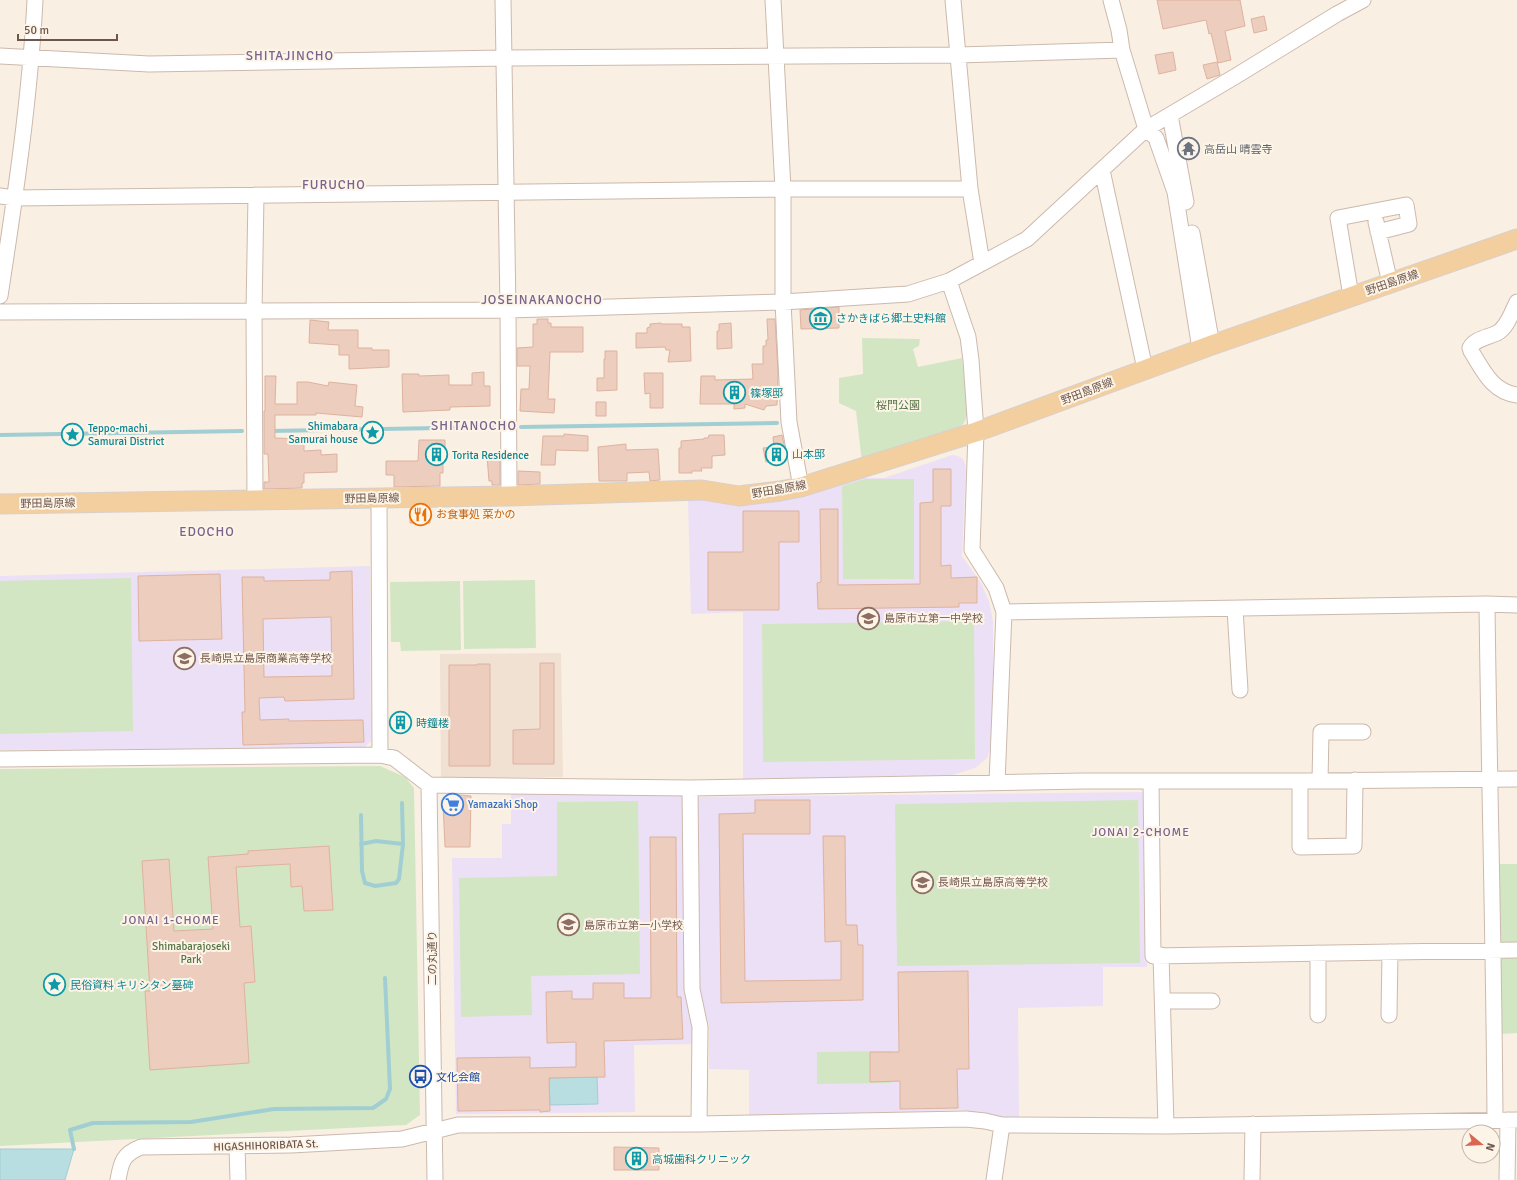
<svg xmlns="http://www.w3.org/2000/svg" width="1517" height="1180" font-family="Signika,'Noto Sans JP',sans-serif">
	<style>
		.residential { fill: #f1e1d2 }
		.education { fill: #ece0f6 }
		.green { fill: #d3e6c3 }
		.water { fill: #b9dee1; stroke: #a0ced2 }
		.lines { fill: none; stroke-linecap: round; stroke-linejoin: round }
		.stream { stroke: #a0ced2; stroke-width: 4 }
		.building { fill: #edcdbd; stroke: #deb29f; fill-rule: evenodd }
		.minor-casing { stroke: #ccb9ad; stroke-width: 17 }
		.major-casing { stroke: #d7d0cd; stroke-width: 21 }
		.minor { stroke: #fff; stroke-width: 15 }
		.major { stroke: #f3cfa0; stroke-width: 19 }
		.labels { text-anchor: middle; stroke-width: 4; stroke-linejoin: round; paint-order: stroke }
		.worship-label { font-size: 11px; fill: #5b616d; stroke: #fdf4e8; text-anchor: start }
		.street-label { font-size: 11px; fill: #6f564b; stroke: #fdf4e8 }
		.culture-label { font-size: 11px; fill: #0d838f; stroke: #fdf4e8; text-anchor: start }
		.park-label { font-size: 11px; fill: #557444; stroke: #fdf4e8 }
		.food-label { font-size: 11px; fill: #c56008; stroke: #fdf4e8; text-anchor: start }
		.education-label { font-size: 11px; fill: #785e54; stroke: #fdf4e8; text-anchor: start }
		.shop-label { font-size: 11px; fill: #366cbe; stroke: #fdf4e8; text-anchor: start }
		.transit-label { font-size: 11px; fill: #164399; stroke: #fdf4e8; text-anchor: start }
		.neighbourhood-label { font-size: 12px; letter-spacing: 1px; fill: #7b638c; stroke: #fdf4e8 }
		.quarter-label { font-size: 13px; letter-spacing: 1px; fill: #7b638c; stroke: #fdf4e8 }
	</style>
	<rect width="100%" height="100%" fill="#faefe3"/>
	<!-- residential -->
	<path class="residential" d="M561,653L563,777L441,778L440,654Z"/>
	<!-- education -->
	<path class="education" d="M952,455L958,456L963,459L966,467L962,556L981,583L989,601L993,621V740L987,758L975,768L949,776L743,779V612L691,614L688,500H710L737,504L766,503L795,498L864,478H884Z
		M370,566L371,741L364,748L0,750V576Z
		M511,792L684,796L696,1044L634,1045L635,1112L456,1114L452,858H502V824H511Z
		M1145,792L1147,967H1103V1006L1018,1008L1019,1119L961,1110L749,1117V1070L709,1069V1026L700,993L697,797Z"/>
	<!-- green -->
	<path class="green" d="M862,338L920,339L919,346L913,349L918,367L962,358L968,413L964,423L958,430L862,462L856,411L839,403V378L863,374Z
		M865,479H914V579H843L842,486Z
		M131,578L133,731L0,734V581Z
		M535,580L536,648L464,649L463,581Z
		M460,581L461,650L401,651L400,642H391L390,582Z
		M974,621L975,759L763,762L762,624Z
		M380,766L405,777L414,788L420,1115L406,1125L0,1146V769Z
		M1138,800L1140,963L897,966L895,804Z
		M638,801L640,974L531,976L532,1015L461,1017L459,878L557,876V802Z
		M1500,864H1517V944H1500Z
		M1501,957H1517V1033L1501,1034Z
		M891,1051V1083L817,1084V1052Z"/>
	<!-- water -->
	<path class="water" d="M597,1077L598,1104L550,1105L549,1078Z
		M0,1149H74L65,1180H0Z"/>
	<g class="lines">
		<!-- stream -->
		<path class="stream" d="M521,427L777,423
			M270,431L495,427
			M0,435L242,431
			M361,815L362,871L365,883L375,886L396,883L399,879L403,844L402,803
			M361,844L376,841L403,844
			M74,1149L70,1130L93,1123L191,1122L274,1109L373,1108L386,1099L390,1089L385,978"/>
	</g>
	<!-- building -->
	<path class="building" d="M1157,0H1240L1245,26L1225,31L1231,60L1218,63L1211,33L1209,34L1206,20L1163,29Z
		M1264,16L1267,30L1254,33L1251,19Z
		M1173,52L1176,70L1159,74L1155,55Z
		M1217,62L1220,75L1207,79L1203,65Z
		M839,307V328L801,329L800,310Z
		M537,319H548V323H551V327H583V352H550L548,399H555L554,413L520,411L521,389H529L530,366H517V348L533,347V324H537Z
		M767,319H775L778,373L777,405L766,406L764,410L745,404V408L734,409V404H700L701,376H715V380L753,379L752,364H763V346H766V340H768Z
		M310,320L329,322L328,330H358V348H372V350H389V367L349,369V355H339V345L309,343Z
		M661,323V324H682V327H690L691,361L668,362L670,350H666L665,347L636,348V333H647V328L650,327V324Z
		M731,323L732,348L717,349V331H719V324Z
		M605,351H617V390L597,391V378H604V359H605Z
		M484,372V386H490V406L450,407V410L403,412L402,374H419V376L449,375V385H472V373Z
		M644,373H663V408H650V393L645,394Z
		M265,376H276L275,404H297V382H308L328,386L329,382L357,385L355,406L363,407L362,417L316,413V415H275V438L304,439V451L321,450V455L337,454V472L304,473V483H302V488L264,489V482H269L268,454H264V411H265Z
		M596,402H606V416H596Z
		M564,434L588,436V451L556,450L555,465H541L543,436H564Z
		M709,435H724L725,455L712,456V468H701L702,471H692V473H679V448H681V441L704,439V438H708Z
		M782,435L787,459L766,462L763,448L774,447L773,437Z
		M419,440H445V461H443V473H440V486L394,487V475H386V461H418Z
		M626,444V450L658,449L660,480L650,481L649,472L627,473V481H599L598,447Z
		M487,456L500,457V485H492V481H489Z
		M933,469H951V506H941V566L951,565V578L977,577V603H959V607L818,609L817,583L821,582L820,509H838V585L920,584V503L933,502Z
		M518,471L540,472V484L518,485Z
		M430,508V523H410V509Z
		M743,511H799V542H779V610H708V552H743Z
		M352,571L354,699L285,701L284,697L259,698L260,720L289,719V721L363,720L364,742L243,745L242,712H245L242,577H264V581L330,580V572ZM331,617L332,676L264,677L263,619Z
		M220,574L222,639L139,641L138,576Z
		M540,663H554V764H513V730L540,729Z
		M477,664H490V766H449V665H477Z
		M450,794L471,796L470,847H445L443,803Z
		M755,800H810V834H743L745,981L841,980V941L825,942L823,836H845L846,925H857L858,945H863V1000L721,1003L719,814L755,813Z
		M650,837H676L677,997H681L683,1039L604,1041L605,1077L549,1078L550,1111L540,1112V1110L458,1111L457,1058L530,1057V1068L576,1067V1042L547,1043L546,992L572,991V999H593V983H624V998H651Z
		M329,846L333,910L304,911L302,886L291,887L290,864L236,867L240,927L251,926L255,982L244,983L249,1063L150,1070L145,991H150L142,861L169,859L174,931L213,929L208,857L248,854V851Z
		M968,971L969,1069H957L958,1108L900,1109V1081L870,1082V1052H899L898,972Z
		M614,1147L659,1148V1170H614Z"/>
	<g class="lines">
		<defs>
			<path id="minor" d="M503,0L508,310L509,496
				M773,0L783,189V302L789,422L801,487
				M953,0L970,189L982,263
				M1111,0L1119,30L1122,50L1146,129L1156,138L1175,192L1200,349
				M0,56L149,64L503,58L958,55L1122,50
				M1170,115L1186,202
				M1102,170L1145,369
				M0,196L14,198L783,189H970
				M1376,222L1390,283
				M1192,233L1212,345
				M949,281L968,337L971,360L976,432L972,550L996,588L1004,612L997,783
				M0,296C15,198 30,99 35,0
				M1351,296L1338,218L1406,205L1409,224L1378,232
				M1517,302C1512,312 1507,328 1497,333C1489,337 1474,339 1470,348L1471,351C1483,370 1492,392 1517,395
				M0,312L508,310L783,302L908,294L949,281L1027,239L1146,129L1236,76L1337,14L1363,0
				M379,498L380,755
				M255,500L254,312L256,195
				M1487,604C1489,776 1494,948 1495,1120
				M1235,609L1240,690
				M1004,612L1487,604L1517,605
				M0,759L380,755L394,758L429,785L690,788L1083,781H1300L1517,779
				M1151,781L1153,956L1517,950
				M1300,781V847L1354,846L1355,780
				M1320,781L1321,732H1363
				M429,785L435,1180
				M690,788L692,989L700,1027L699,1124
				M1318,953V1015
				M1161,955L1166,1126
				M1163,1001H1212
				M1389,1015L1390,952
				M237,1146L238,1180
				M118,1180C121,1162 123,1154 141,1147L291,1145L402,1139L458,1125L699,1124L966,1119L985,1121L1002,1125L1166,1126L1517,1120
				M994,1180L1002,1125
				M1252,1180L1253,1124
				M1507,1180L1508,1120"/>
			<path id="major" d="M0,504L509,496L702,490L739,496L780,491L801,487L976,432L1212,345L1517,239"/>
		</defs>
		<!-- minor casing -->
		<use href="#minor" class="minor-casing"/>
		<!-- major casing -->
		<use href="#major" class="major-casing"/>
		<!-- minor -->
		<use href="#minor" class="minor"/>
		<!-- major -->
		<use href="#major" class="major"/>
	</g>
	<!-- icons -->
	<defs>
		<symbol id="temple-ring" viewBox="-11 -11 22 22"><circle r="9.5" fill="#fdf4e8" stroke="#6b7280" stroke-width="1.5"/><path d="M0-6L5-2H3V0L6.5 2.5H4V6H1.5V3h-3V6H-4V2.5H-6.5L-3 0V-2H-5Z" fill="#6b7280"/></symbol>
		<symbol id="museum-ring" viewBox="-11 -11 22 22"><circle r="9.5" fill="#fdf4e8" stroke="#0f9aa8" stroke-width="1.5"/><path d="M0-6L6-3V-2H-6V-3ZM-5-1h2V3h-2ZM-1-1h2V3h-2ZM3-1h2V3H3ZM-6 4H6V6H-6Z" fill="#0f9aa8"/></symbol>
		<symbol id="building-ring" viewBox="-11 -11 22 22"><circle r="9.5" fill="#fdf4e8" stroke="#0f9aa8" stroke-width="1.5"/><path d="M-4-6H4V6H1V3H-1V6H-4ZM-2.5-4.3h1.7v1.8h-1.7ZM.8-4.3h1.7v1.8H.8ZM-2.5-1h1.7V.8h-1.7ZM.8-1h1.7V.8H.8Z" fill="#0f9aa8"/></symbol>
		<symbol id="sight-ring" viewBox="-11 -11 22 22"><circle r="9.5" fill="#fdf4e8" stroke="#0f9aa8" stroke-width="1.5"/><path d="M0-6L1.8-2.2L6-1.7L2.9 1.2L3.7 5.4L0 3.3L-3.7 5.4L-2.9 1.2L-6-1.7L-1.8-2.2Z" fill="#0f9aa8"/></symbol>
		<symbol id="restaurant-ring" viewBox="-11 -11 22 22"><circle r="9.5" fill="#fdf4e8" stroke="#e8710a" stroke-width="1.5"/><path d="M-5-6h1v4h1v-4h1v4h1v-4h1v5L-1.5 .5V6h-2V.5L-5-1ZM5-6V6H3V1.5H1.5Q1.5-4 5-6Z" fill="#e8710a"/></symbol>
		<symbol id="school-ring" viewBox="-11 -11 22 22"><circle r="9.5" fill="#fdf4e8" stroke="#8d6e63" stroke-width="1.5"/><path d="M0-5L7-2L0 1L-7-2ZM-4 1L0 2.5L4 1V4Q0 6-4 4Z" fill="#8d6e63"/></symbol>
		<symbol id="supermarket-ring" viewBox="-11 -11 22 22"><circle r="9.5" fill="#fdf4e8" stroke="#3f7fe0" stroke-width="1.5"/><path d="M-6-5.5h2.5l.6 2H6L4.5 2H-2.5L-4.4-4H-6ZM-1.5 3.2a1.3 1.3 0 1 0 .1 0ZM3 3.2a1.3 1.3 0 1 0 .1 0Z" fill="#3f7fe0"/></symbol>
		<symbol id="bus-ring" viewBox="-11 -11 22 22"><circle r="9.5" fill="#fdf4e8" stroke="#1a4fb4" stroke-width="1.5"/><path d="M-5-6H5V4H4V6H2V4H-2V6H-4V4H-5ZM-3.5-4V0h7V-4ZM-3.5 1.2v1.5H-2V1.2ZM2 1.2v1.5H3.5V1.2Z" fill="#1a4fb4"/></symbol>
	</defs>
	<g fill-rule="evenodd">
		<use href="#temple-ring" x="1176" y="136" width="25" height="25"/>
		<use href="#museum-ring" x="808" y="306" width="25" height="25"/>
		<use href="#building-ring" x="722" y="380" width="25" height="25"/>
		<use href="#sight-ring" x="360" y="420" width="25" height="25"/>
		<use href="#sight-ring" x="60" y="422" width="25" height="25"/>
		<use href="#building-ring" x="764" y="442" width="25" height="25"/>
		<use href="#building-ring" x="424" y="442" width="25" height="25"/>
		<use href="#restaurant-ring" x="408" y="502" width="25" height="25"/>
		<use href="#school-ring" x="856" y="606" width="25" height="25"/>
		<use href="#school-ring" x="172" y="646" width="25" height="25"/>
		<use href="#building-ring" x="388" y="710" width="25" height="25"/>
		<use href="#supermarket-ring" x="440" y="792" width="25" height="25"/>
		<use href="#school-ring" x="910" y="870" width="25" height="25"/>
		<use href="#school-ring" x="556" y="912" width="25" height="25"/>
		<use href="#sight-ring" x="42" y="972" width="25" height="25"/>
		<use href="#bus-ring" x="408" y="1064" width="25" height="25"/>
		<use href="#building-ring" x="624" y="1146" width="25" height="25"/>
	</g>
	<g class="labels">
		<!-- worship labels -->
		<g class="worship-label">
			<text x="1204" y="153">高岳山 晴雲寺</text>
		</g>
		<!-- street labels -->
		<g class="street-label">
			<text transform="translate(1392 282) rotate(-19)" y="4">野田島原線</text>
			<text transform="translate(1087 391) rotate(-21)" y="4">野田島原線</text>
			<text transform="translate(779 489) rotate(-10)" y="4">野田島原線</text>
			<text transform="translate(372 498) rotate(-1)" y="4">野田島原線</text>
			<text transform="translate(48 503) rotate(-1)" y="4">野田島原線</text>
			<text transform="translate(432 958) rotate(-90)" y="4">二の丸通り</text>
			<text transform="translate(266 1145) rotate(-2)" y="4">HIGASHIHORIBATA St.</text>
		</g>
		<!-- culture labels -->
		<g class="culture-label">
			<text x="836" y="322">さかきばら郷土史料館</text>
			<text x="750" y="397">篠塚邸</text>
			<text x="358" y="430" text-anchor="end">Shimabara<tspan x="358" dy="13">Samurai house</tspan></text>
			<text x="88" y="432">Teppo-machi<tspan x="88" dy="13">Samurai District</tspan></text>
			<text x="792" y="458">山本邸</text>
			<text x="452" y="459">Torita Residence</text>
			<text x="416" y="727">時鐘楼</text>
			<text x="70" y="989">民俗資料 キリシタン墓碑</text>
			<text x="652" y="1163">高城歯科クリニック</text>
		</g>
		<!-- park labels -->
		<g class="park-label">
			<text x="898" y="409">桜門公園</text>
			<text x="191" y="950">Shimabarajoseki<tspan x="191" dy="13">Park</tspan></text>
		</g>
		<!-- food labels -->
		<g class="food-label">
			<text x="436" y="518">お食事処 菜かの</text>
		</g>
		<!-- education labels -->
		<g class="education-label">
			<text x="884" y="622">島原市立第一中学校</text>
			<text x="200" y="662">長崎県立島原商業高等学校</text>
			<text x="938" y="886">長崎県立島原高等学校</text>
			<text x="584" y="929">島原市立第一小学校</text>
		</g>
		<!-- shop labels -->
		<g class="shop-label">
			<text x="468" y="808">Yamazaki Shop</text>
		</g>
		<!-- transit labels -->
		<g class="transit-label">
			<text x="436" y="1081">文化会館</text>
		</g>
		<!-- neighbourhood labels -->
		<g class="neighbourhood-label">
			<text x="1141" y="836">JONAI 2-CHOME</text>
			<text x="171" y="924">JONAI 1-CHOME</text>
		</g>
		<!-- quarter labels -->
		<g class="quarter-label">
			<text x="290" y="60">SHITAJINCHO</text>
			<text x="334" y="189">FURUCHO</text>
			<text x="542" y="304">JOSEINAKANOCHO</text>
			<text x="474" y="430">SHITANOCHO</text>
			<text x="207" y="536">EDOCHO</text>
		</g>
	</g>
	<!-- north arrow -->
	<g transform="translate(1481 1144) rotate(108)"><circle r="19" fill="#fdf4e8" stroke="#c4b5a9"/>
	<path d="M0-3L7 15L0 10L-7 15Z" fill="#da6752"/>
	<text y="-6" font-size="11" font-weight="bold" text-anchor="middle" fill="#6f564b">N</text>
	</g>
	<!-- scale -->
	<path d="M18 34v6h99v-6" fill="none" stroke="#6f564b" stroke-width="2"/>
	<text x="24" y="34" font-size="12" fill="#6f564b" stroke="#fdf4e8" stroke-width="3" paint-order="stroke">50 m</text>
</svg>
